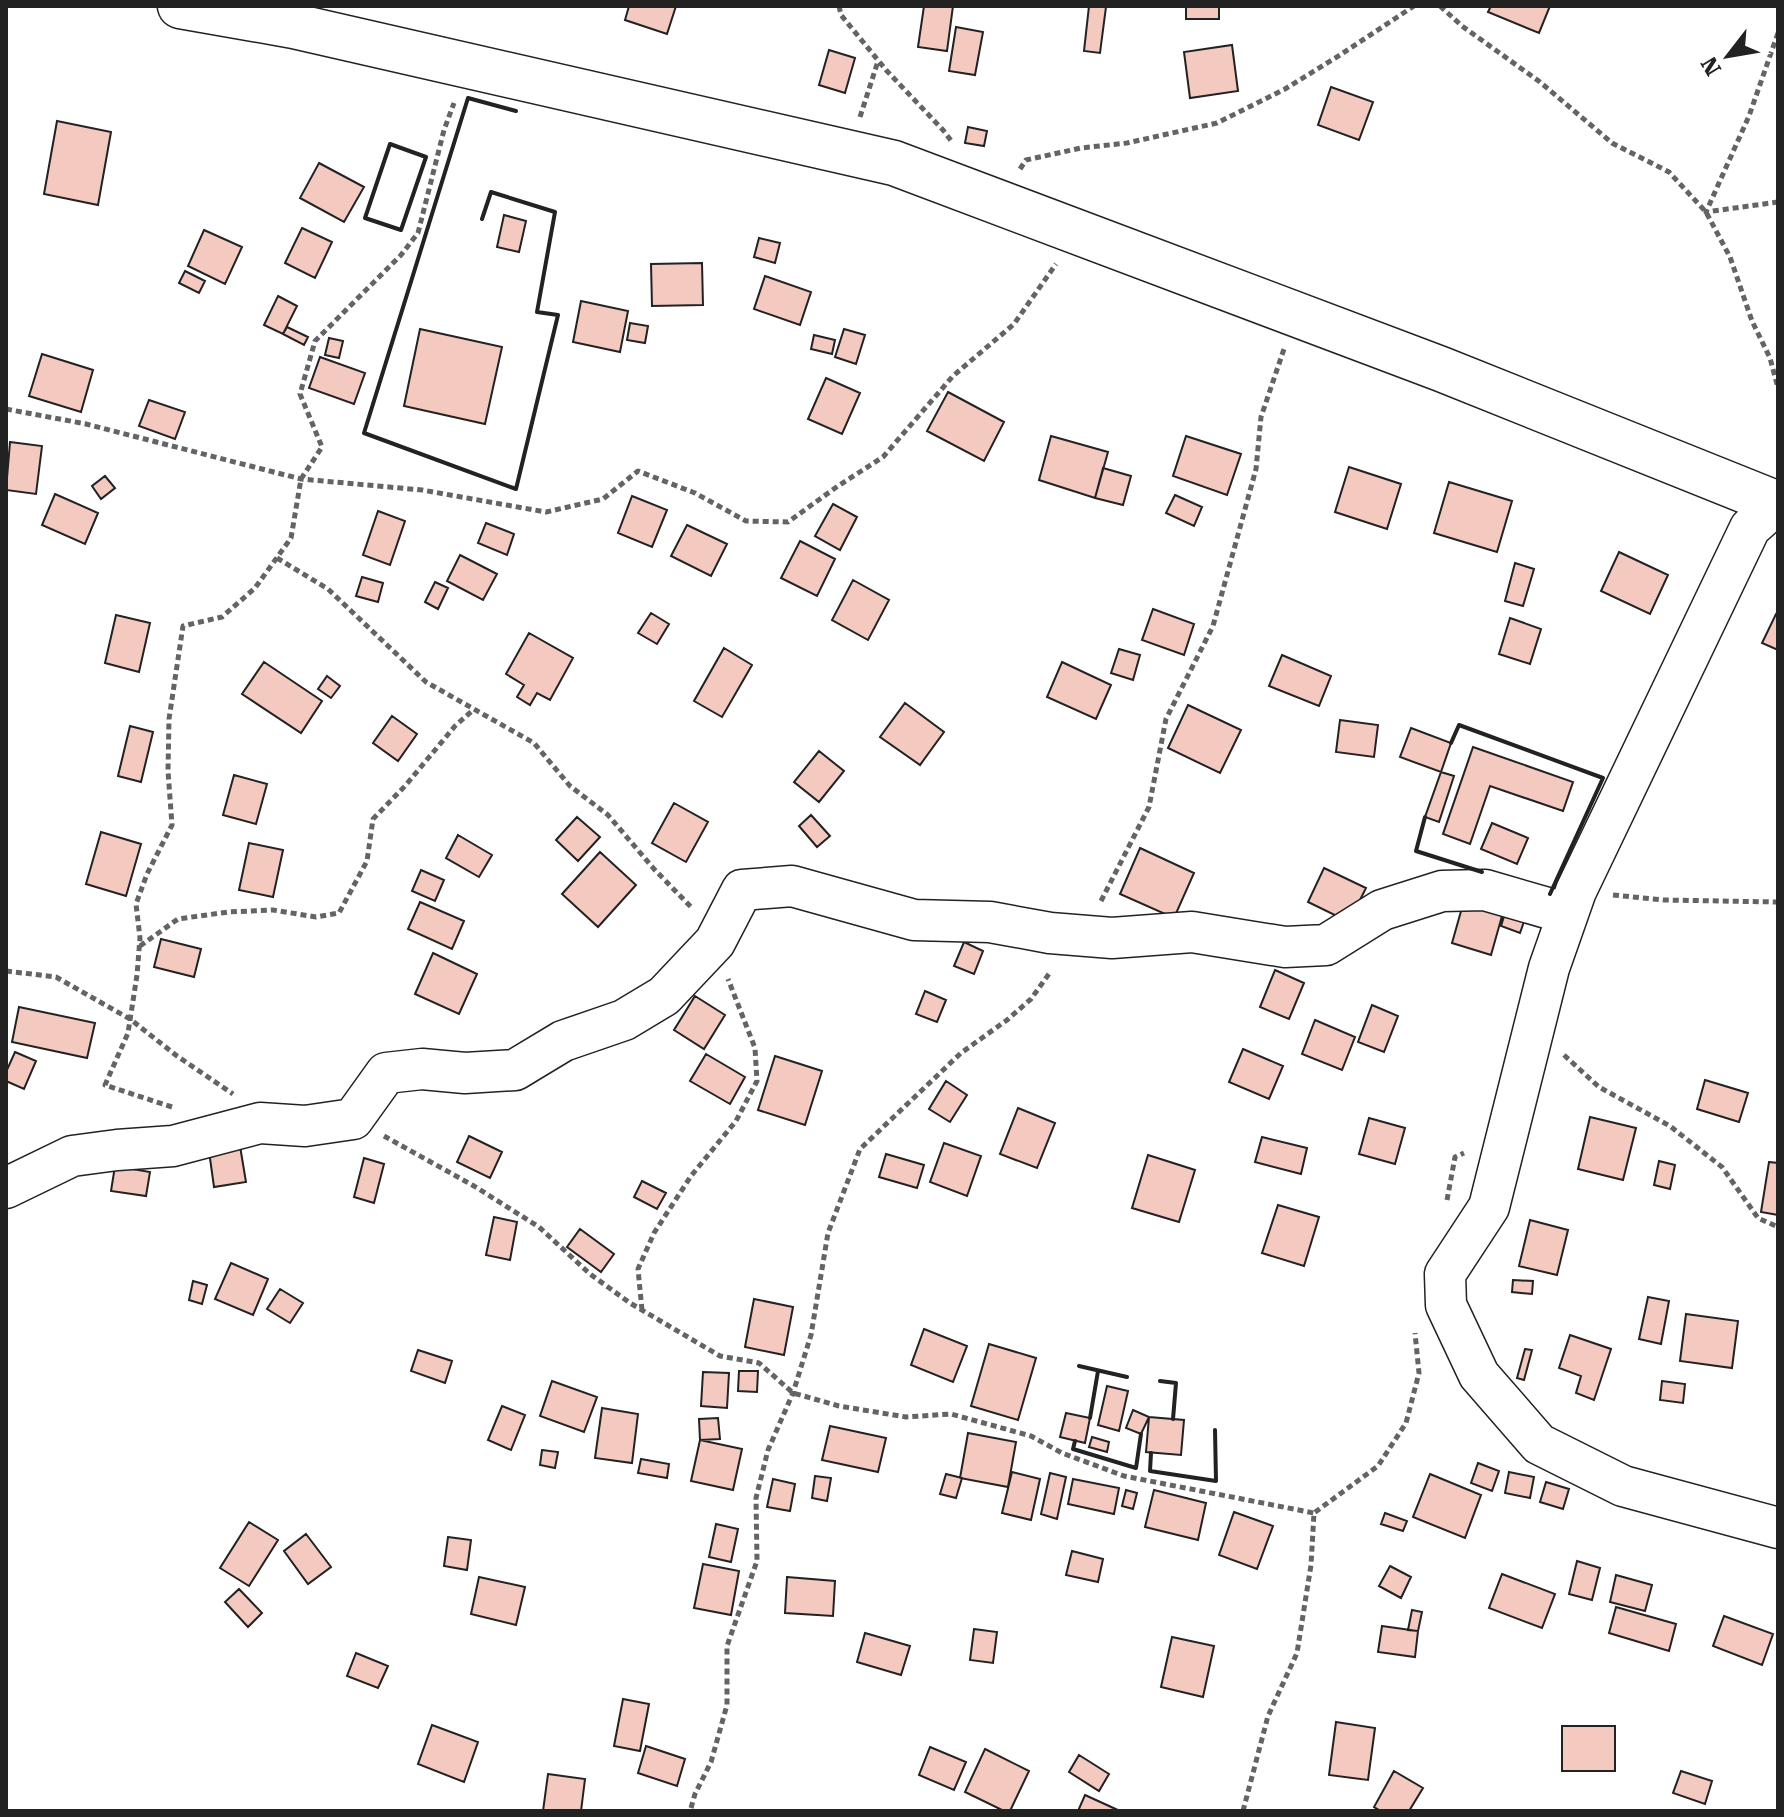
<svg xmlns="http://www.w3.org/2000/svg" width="1784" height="1817" font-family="'Roboto Serif',serif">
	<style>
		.building { fill: #f3c9c0; stroke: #222; stroke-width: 2 }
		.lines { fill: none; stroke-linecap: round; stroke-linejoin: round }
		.minor-casing { stroke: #222; stroke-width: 43 }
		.major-casing { stroke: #222; stroke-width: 47 }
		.path { stroke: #646464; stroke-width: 5; stroke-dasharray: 6 4; stroke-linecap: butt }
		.minor { stroke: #fff; stroke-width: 40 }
		.major { stroke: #fff; stroke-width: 44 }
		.wall { stroke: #222; stroke-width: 4 }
	</style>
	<rect width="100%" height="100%" fill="#fff"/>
	<!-- building -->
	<path class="building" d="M629,6H676L667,34L625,20Z
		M924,6H953L947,51L918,47Z
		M1089,6L1106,7L1100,53L1084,51Z
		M1186,6H1219V19H1186Z
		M1491,6H1550L1539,33L1488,12Z
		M956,27L983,32L975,75L949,71Z
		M1232,45L1238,91L1190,98L1184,52Z
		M829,50L855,58L845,93L819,85Z
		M1331,87L1373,102L1359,140L1318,125Z
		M57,121L111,132L98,205L44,194Z
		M968,127L987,131L984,146L965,143Z
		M319,163L364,187L344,222L300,198Z
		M504,215L526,221L519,252L497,247Z
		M302,228L332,242L315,278L285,263Z
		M204,230L242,247L225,284L188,266Z
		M759,238L780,243L775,263L754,257Z
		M702,263L703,305L652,306L651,264Z
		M185,271L205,281L199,293L179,283Z
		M765,276L811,292L800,325L754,309Z
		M278,296L297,306L283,334L264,325Z
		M581,301L628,311L620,352L573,342Z
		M630,323L648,326L645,343L627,340Z
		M287,327L308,337L304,345L283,334Z
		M420,329L502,347L485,424L404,406Z
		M844,329L865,335L856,364L835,357Z
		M814,335L835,340L832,354L811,349Z
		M329,338L343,341L339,358L325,355Z
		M42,354L93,370L81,412L29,396Z
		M320,357L365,373L354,404L309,388Z
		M826,378L860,393L842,434L808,419Z
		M948,392L1004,422L984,461L927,431Z
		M149,400L185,412L175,439L139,426Z
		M1051,436L1108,452L1095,498L1039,480Z
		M1186,436L1241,454L1227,495L1173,476Z
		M10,442L42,446L36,494L6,490Z
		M1349,467L1401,484L1387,529L1335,512Z
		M1103,468L1131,476L1123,505L1095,498Z
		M105,476L115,488L101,499L92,486Z
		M1449,482L1512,501L1497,552L1434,533Z
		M55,494L98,513L85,544L42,525Z
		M1175,495L1202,507L1194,526L1166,513Z
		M632,496L667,510L652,547L618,533Z
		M833,504L857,517L840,550L815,536Z
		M378,511L405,521L390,565L363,555Z
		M486,523L514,534L507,555L478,543Z
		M687,525L727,544L711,576L671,556Z
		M800,541L835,559L817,596L781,578Z
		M1619,552L1668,575L1650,614L1601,591Z
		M460,555L497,574L483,600L447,581Z
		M1515,563L1534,569L1523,606L1505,601Z
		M362,577L383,583L378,602L356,596Z
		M853,580L889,600L868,640L832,620Z
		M435,582L448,588L438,609L425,602Z
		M1153,609L1194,624L1184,655L1142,640Z
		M651,613L669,624L657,644L638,633Z
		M1776,614L1778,615V650L1762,643Z
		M116,615L150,623L139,672L105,663Z
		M1510,618L1541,629L1530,664L1499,654Z
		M529,633L573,658L550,700L537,693L530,705L517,697L524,685L506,674Z
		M724,648L752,665L722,717L694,701Z
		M1119,649L1140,655L1133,680L1111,673Z
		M1282,655L1331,676L1319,706L1269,686Z
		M264,662L322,701L301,733L242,694Z
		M1062,662L1111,685L1096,719L1047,697Z
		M327,676L340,686L331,698L318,689Z
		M905,703L944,732L920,765L880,737Z
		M1188,705L1241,730L1220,773L1168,748Z
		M392,716L417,734L398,761L373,743Z
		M1340,720L1378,725L1374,757L1336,752Z
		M130,726L153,732L141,782L118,776Z
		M1411,728L1451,743L1441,772L1400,757Z
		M1473,747L1573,782L1563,811L1490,786L1470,844L1443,834Z
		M819,751L844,771L819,802L794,782Z
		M1441,772L1454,776L1439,822L1425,817Z
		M234,775L267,784L256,824L223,815Z
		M674,803L708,822L686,862L652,843Z
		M811,815L830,836L817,847L799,826Z
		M577,817L600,837L578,861L556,840Z
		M1492,823L1528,838L1517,864L1481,849Z
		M101,832L141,844L126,896L86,884Z
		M458,835L492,855L479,877L446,858Z
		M249,843L283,850L273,897L239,890Z
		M1140,848L1194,873L1174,918L1120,894Z
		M600,852L636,885L598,927L562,894Z
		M1324,868L1366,888L1349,922L1308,902Z
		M421,870L444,880L435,901L412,891Z
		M1465,897L1504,909L1491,955L1452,943Z
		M420,902L464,921L452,949L408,929Z
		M1506,910L1526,916L1520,933L1501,926Z
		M161,939L201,949L194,977L154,967Z
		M964,942L983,951L974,974L954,966Z
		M433,953L477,974L459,1014L415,994Z
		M1275,970L1304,983L1289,1019L1260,1007Z
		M925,991L946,1000L937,1022L916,1014Z
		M695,996L725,1015L704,1049L674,1030Z
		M1372,1005L1398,1016L1384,1052L1358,1042Z
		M19,1007L95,1023L87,1058L12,1042Z
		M1315,1020L1355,1037L1342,1070L1302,1054Z
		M1243,1049L1283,1066L1269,1099L1229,1082Z
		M15,1052L36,1061L24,1089L6,1081V1072Z
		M706,1054L745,1077L730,1104L690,1081Z
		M775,1056L822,1071L805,1125L758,1110Z
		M1705,1080L1748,1093L1739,1122L1697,1109Z
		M946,1081L967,1095L950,1122L929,1109Z
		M1018,1108L1055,1123L1037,1168L1000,1154Z
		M1590,1117L1636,1128L1623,1180L1578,1169Z
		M1369,1118L1405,1128L1395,1164L1359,1154Z
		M469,1136L502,1152L490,1178L457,1162Z
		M1262,1137L1307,1148L1301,1174L1255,1162Z
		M944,1143L981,1156L967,1196L930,1182Z
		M240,1146L246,1182L214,1187L209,1151Z
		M886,1154L924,1165L917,1188L879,1177Z
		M1148,1155L1195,1170L1179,1222L1132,1208Z
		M364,1158L384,1164L374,1203L354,1197Z
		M1659,1161L1675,1165L1670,1189L1654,1185Z
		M1769,1162L1778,1163V1215L1761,1212Z
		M115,1166L150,1172L146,1196L111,1191Z
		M642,1181L666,1193L657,1209L634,1197Z
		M1278,1205L1319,1217L1304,1266L1262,1253Z
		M494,1217L517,1222L510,1260L486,1255Z
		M1530,1220L1568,1230L1557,1275L1519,1266Z
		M580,1229L614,1254L601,1272L567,1247Z
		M231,1263L268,1279L253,1315L215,1299Z
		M1513,1280L1533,1281L1532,1294L1512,1292Z
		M193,1281L207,1285L202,1304L189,1300Z
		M280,1289L303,1303L290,1323L267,1309Z
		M1648,1297L1669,1301L1661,1344L1639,1339Z
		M754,1299L793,1307L784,1355L745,1347Z
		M1686,1314L1738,1321L1732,1368L1680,1361Z
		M924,1329L967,1346L953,1382L911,1365Z
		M1570,1335L1611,1349L1594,1400L1576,1393L1581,1376L1559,1368Z
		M989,1344L1036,1358L1018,1420L971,1406Z
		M1525,1349L1532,1350L1524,1380L1517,1378Z
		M418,1350L452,1361L445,1383L411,1371Z
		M739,1371H758L757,1392L738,1391Z
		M703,1372L729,1373L727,1408L701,1406Z
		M552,1381L597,1397L584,1432L540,1416Z
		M1662,1381L1685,1384L1683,1403L1660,1400Z
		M1107,1386L1128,1391L1119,1431L1098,1425Z
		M502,1406L525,1415L511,1450L488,1440Z
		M602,1408L638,1414L632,1463L595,1458Z
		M1133,1410L1149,1417L1141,1434L1126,1428Z
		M1066,1413L1090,1418L1085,1443L1060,1437Z
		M1149,1417L1184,1420L1181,1455L1146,1452Z
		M718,1418L720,1439L700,1440L699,1419Z
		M830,1426L886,1438L878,1472L822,1460Z
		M968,1433L1016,1442L1008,1487L960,1478Z
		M1092,1437L1109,1442L1107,1452L1089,1447Z
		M700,1440L742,1449L733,1490L691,1481Z
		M542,1450L558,1452L555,1468L540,1465Z
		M641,1459L669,1464L667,1478L638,1473Z
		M1478,1463L1499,1471L1492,1491L1471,1483Z
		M1012,1472L1040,1479L1031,1520L1002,1513Z
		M1509,1472L1534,1477L1530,1498L1505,1493Z
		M1050,1473L1066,1477L1057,1519L1041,1514Z
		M946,1474L962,1478L956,1498L940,1494Z
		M1430,1474L1481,1495L1465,1538L1413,1517Z
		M815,1476L831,1478L827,1501L812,1498Z
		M773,1479L795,1484L790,1511L767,1507Z
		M1073,1479L1119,1488L1114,1514L1068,1504Z
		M1546,1482L1569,1489L1563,1509L1540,1502Z
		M1126,1490L1137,1493L1133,1509L1122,1506Z
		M1154,1490L1206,1503L1198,1540L1145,1527Z
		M1234,1512L1273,1526L1257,1569L1219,1555Z
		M1385,1513L1407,1521L1403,1531L1381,1524Z
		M249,1522L278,1540L249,1586L220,1568Z
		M716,1524L738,1529L731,1562L709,1557Z
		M306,1534L331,1567L308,1584L284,1551Z
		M448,1537L471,1540L467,1570L444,1566Z
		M1072,1551L1103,1559L1098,1582L1066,1575Z
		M1577,1561L1600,1568L1592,1600L1569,1594Z
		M703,1564L739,1571L731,1615L694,1608Z
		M1390,1566L1411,1577L1401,1598L1379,1586Z
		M1502,1574L1555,1594L1542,1628L1489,1608Z
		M1616,1575L1652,1585L1645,1611L1610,1602Z
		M479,1577L525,1587L516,1625L471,1614Z
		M787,1577L835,1581L833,1616L785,1613Z
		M239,1589L262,1613L248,1627L225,1602Z
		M1616,1607L1676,1624L1669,1651L1609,1633Z
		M1412,1610L1422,1612L1418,1631L1408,1630Z
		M1724,1616L1773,1634L1762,1665L1713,1646Z
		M1382,1626L1418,1631L1415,1657L1378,1652Z
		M974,1629L997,1632L993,1663L970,1660Z
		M865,1633L910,1646L901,1675L857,1662Z
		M1172,1637L1214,1646L1203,1697L1161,1687Z
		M356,1653L388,1666L378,1688L347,1676Z
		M623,1699L649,1704L640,1751L614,1746Z
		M1336,1722L1375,1728L1368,1780L1329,1775Z
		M432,1725L478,1742L464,1782L418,1764Z
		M1562,1726H1615V1771H1562Z
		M646,1746L685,1759L677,1786L638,1773Z
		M930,1747L966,1762L954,1790L919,1775Z
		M985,1749L1029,1771L1010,1811H1004L965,1792Z
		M1079,1755L1109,1774L1099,1791L1069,1772Z
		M1394,1771L1423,1788L1409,1811H1381L1374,1807Z
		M1681,1771L1712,1781L1705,1804L1673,1793Z
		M548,1774L585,1779L581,1811H543Z
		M1085,1795L1120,1811H1078Z"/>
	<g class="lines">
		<defs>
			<path id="minor" d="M1778,503L1750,528L1576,891L1549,968L1489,1207L1445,1274L1446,1305L1479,1375L1539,1444L1623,1486L1778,1528
				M6,1188L72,1156L117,1150L173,1146L260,1123L305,1126L353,1119L386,1073L422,1069L465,1073L515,1070L563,1041L624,1020L664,996L715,942L742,890L792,886L914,920L990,922L1050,933L1112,938L1192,932L1285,947L1326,945L1382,910L1442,891L1485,890L1568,914"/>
			<path id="major" d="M180,6L294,26L894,163L1441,369L1778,504"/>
		</defs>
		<!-- minor casing -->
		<use href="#minor" class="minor-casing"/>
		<!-- major casing -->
		<use href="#major" class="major-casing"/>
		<!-- path -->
		<path class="path" d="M839,6L841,15L886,70L943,130L952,142
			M1440,6L1462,26L1540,82L1612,143L1669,172L1706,212L1730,257L1752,321L1770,358L1778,388
			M1778,33L1749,116L1706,212L1778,202
			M860,117L878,61
			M1020,169L1026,160L1081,148L1127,143L1217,123L1285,89L1340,55L1414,6
			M6,409L86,424L301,479L422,490L546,512L603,499L638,471L695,493L746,521L788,522L838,486L883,457L953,376L1014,324L1056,264
			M277,558L328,589L426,682L534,743L570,786L608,815L654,869L691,907
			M1613,895L1664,900L1778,902
			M1101,901L1149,807L1166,719L1213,626L1256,469L1261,417L1284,349
			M140,946L178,919L228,912L273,910L316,917L339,913L367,861L373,819L405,786L455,726L473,710
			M6,971L56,977L130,1019L177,1056L233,1094
			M1564,1055L1599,1087L1670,1126L1722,1167L1758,1218L1778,1227
			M172,1107L105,1085L128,1033L137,975L140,938L136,904L147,874L172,825L168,771L169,719L183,626L222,617L255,588L291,538L301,479L322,447L300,394L315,341L401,255L418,233L444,130L454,103
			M384,1136L474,1186L539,1227L590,1274L630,1303L720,1356L759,1363L793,1393L839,1406L906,1417L951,1414L1031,1436L1062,1453L1124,1476L1314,1513
			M1447,1200L1455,1157L1464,1153
			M642,1310L638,1269L654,1233L691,1176L736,1121L757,1081L755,1048L728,979
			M691,1808L695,1794L711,1762L727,1705V1646L757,1561L756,1498L768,1450L793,1393L811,1335L828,1233L860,1149L961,1053L1007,1020L1031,999L1051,971
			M1243,1811L1268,1716L1297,1653L1311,1565L1314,1513L1378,1466L1406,1423L1419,1373L1415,1333"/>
		<!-- minor -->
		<use href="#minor" class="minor"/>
		<!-- major -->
		<use href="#major" class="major"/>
		<!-- wall -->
		<path class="wall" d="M390,144L426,157L401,230L365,218Z
			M482,219L491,192L555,212L537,312L558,315L516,489L364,433L468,98L516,111
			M1451,743L1459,725L1603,778L1550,894
			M1425,817L1416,851L1482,872
			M1079,1366L1127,1377
			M1160,1381L1176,1383L1173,1419
			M1090,1418L1098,1371
			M1075,1441L1073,1449L1136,1468L1141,1434
			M1151,1453L1150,1471L1216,1481L1215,1430"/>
	</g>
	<!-- border -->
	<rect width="1784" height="1817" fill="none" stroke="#222222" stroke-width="16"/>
	<!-- north arrow -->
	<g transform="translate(1728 56) rotate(239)" stroke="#ffffff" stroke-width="6" paint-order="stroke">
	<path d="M0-6L14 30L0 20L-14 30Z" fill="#222222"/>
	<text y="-12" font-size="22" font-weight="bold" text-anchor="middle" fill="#222222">N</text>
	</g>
</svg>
